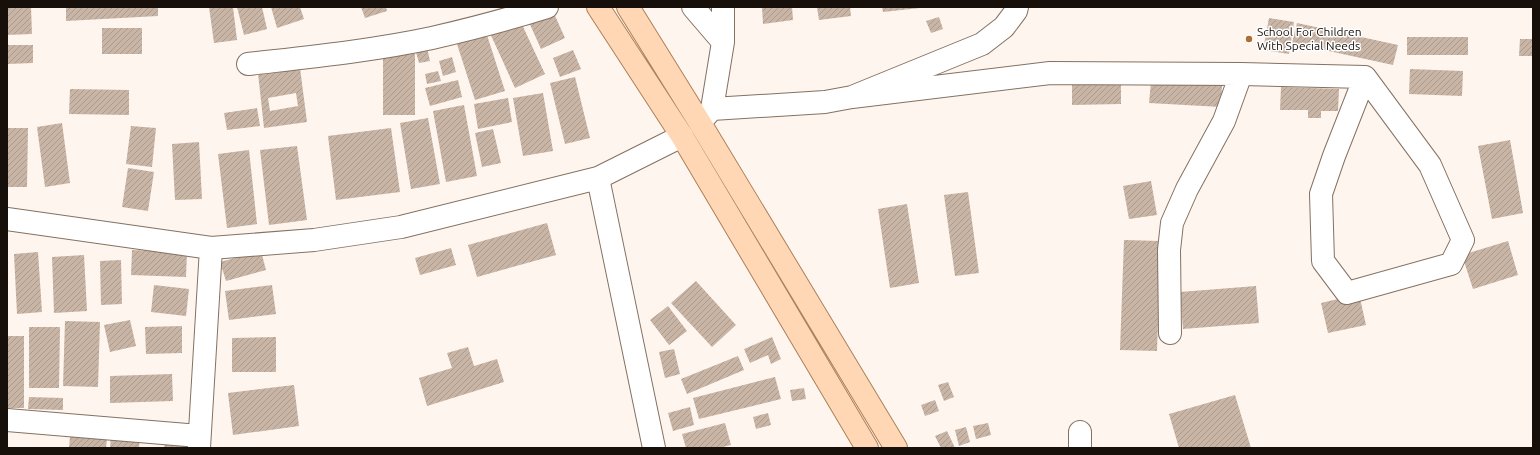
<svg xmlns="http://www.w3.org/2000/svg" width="1540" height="455" font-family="Ubuntu,sans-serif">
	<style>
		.building { fill: url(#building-hatch); fill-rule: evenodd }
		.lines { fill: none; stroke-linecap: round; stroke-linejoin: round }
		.minor-casing { stroke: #847162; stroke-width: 24 }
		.major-casing { stroke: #ad8059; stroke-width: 24 }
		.minor { stroke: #fff; stroke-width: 22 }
		.major { stroke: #ffd7b5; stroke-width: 22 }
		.poi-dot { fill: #ad6f35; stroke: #fff; stroke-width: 1.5 }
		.labels { text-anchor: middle; stroke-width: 3; stroke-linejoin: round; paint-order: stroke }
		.poi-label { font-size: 12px; fill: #160f0a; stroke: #fff; text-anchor: start }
	</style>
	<defs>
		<pattern id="building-hatch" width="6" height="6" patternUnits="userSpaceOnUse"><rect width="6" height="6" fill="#c9b5a5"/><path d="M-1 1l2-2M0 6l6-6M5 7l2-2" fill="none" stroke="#ac9a8d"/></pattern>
	</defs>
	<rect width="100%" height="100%" fill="#fef5ee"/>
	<!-- building -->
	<path class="building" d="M7,7H31L32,34L7,35Z
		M66,7H158V16L66,21Z
		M209,7H233L237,40L214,43Z
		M237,7H262L267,29L244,35Z
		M271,7H300L304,19L277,28Z
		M361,7H386L387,11L365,18Z
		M762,7H792L793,20L763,24Z
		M817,7H850L851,16L819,20Z
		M882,7H919L920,8L883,12Z
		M552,9L565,38L541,49L528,20Z
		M939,17L943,29L931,33L926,21Z
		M519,18L545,74L515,88L489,31Z
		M1269,18L1294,22L1289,54L1263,50Z
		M1297,23L1398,45L1393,65L1292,43Z
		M102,28H142V54H102Z
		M486,32L505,91L475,100L456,41Z
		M1407,37H1468V55H1407Z
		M1520,39H1533V56H1519Z
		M426,43L430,61L419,63L414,45Z
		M7,45H33V63L7,64Z
		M573,50L581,69L560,77L553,58Z
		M383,54H415V115H383Z
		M452,57L456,72L443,76L439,61Z
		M300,68L307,122L264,128L258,73ZM296,93L298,106L270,111L268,98Z
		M1410,69L1463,71L1462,96L1409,94Z
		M438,71L441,81L427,84L425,74Z
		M575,77L590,138L565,144L550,83Z
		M458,80L462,97L430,106L425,88Z
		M1151,82L1222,85L1221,107L1149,103Z
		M1121,84V104L1072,105V85Z
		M1281,87L1339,89L1338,111H1321V118H1308V110H1280Z
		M70,89L129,90V115L69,114Z
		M543,93L553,151L523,156L513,98Z
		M508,98L512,122L478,129L474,104Z
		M464,105L477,176L446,182L433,111Z
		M257,108L260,126L227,130L224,113Z
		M428,118L440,184L411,189L400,123Z
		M62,123L70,183L45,187L37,127Z
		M131,126L156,128L152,167L126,164Z
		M7,128H28L27,187H7Z
		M391,128L400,192L336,200L328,136Z
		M493,129L501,163L482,167L475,133Z
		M1510,140L1523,213L1492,219L1478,146Z
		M199,142L202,199L175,200L172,144Z
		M297,146L307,220L269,225L260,150Z
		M249,150L257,224L227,228L218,154Z
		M128,168L154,172L148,211L122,207Z
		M1151,181L1157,215L1129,219L1123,186Z
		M968,192L979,273L955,276L944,195Z
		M907,204L919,283L890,288L878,209Z
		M547,223L556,255L477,277L468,245Z
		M1124,240L1161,241L1157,351L1120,350Z
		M1508,241L1518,275L1473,289L1462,255Z
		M451,248L456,265L420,275L415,258Z
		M132,250L187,252L186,277L131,275Z
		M261,251L266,270L226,281L220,262Z
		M38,252L42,312L17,314L14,254Z
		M84,255L87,311L54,313L52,257Z
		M121,260L122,304L101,305L100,261Z
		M696,281L736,325L712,347L671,303Z
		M154,285L189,289L186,316L151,312Z
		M272,285L276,314L229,320L225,291Z
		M1256,286L1259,323L1183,329L1180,292Z
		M1359,294L1366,325L1328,333L1321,303Z
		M668,306L687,331L669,345L650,320Z
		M130,320L136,346L110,352L104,325Z
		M65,321L100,322L98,387L63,386Z
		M182,326V353L146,354L145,327Z
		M29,327H60L59,388H29Z
		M7,336H24V408H7Z
		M276,337V372H232V338Z
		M772,337L781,359L771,364L768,355L750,363L744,349Z
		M468,347L474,366L497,359L504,382L427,406L419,378L452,368L447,353Z
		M674,349L680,374L665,378L659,352Z
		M738,356L744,370L687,394L681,379Z
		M172,374L173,401L110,403V376Z
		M775,377L781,399L699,419L693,398Z
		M948,382L954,397L944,401L938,385Z
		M294,385L299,426L233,435L228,393Z
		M804,388L806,399L792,401L790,390Z
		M1235,395L1251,448H1179L1169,414Z
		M29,397L63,398V410L28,409Z
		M935,400L939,411L925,416L921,405Z
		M690,407L694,425L673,431L668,413Z
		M768,413L771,425L756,429L753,417Z
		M725,423L731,445L718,448H686L682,434Z
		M988,423L991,435L976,439L973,426Z
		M966,427L970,442L959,446L955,430Z
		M947,431L955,448H941L935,436Z
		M111,435L140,438L139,448H110Z
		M70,436L107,439L106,448H69Z
		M165,443L187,445L186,448H164Z"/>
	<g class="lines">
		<defs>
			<path id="minor" d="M693,7L723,42
				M248,64C309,57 371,51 432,38C471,29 509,19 547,7
				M1365,77L1430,165L1463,240L1451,264L1347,293L1323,261L1321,194L1334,156Z
				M852,97L1050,73L1241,74
				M712,109L825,102L852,97L982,44L1004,27L1016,11L1017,7
				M703,119L712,109L723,42V7
				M598,178L654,448
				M7,219L211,248L314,240L401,227L598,178L682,136
				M1170,333L1169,250L1172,223L1187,189L1224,121L1241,74L1365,77
				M7,420L199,436
				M199,448L211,248
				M1080,448V432"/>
			<path id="major" d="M598,7L682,136L867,448
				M628,7L700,123L896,448"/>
		</defs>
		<!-- minor casing -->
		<use href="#minor" class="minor-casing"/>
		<!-- major casing -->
		<use href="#major" class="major-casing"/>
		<!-- minor -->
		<use href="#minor" class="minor"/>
		<!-- major -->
		<use href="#major" class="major"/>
	</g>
	<!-- markers -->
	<circle class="poi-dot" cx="1249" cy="39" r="4"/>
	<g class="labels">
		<!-- poi labels -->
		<g class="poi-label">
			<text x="1257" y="36">School For Children<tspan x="1257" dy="14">With Special Needs</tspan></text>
		</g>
	</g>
	<!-- border -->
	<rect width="1540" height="455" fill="none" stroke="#160f0a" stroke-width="16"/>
</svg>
